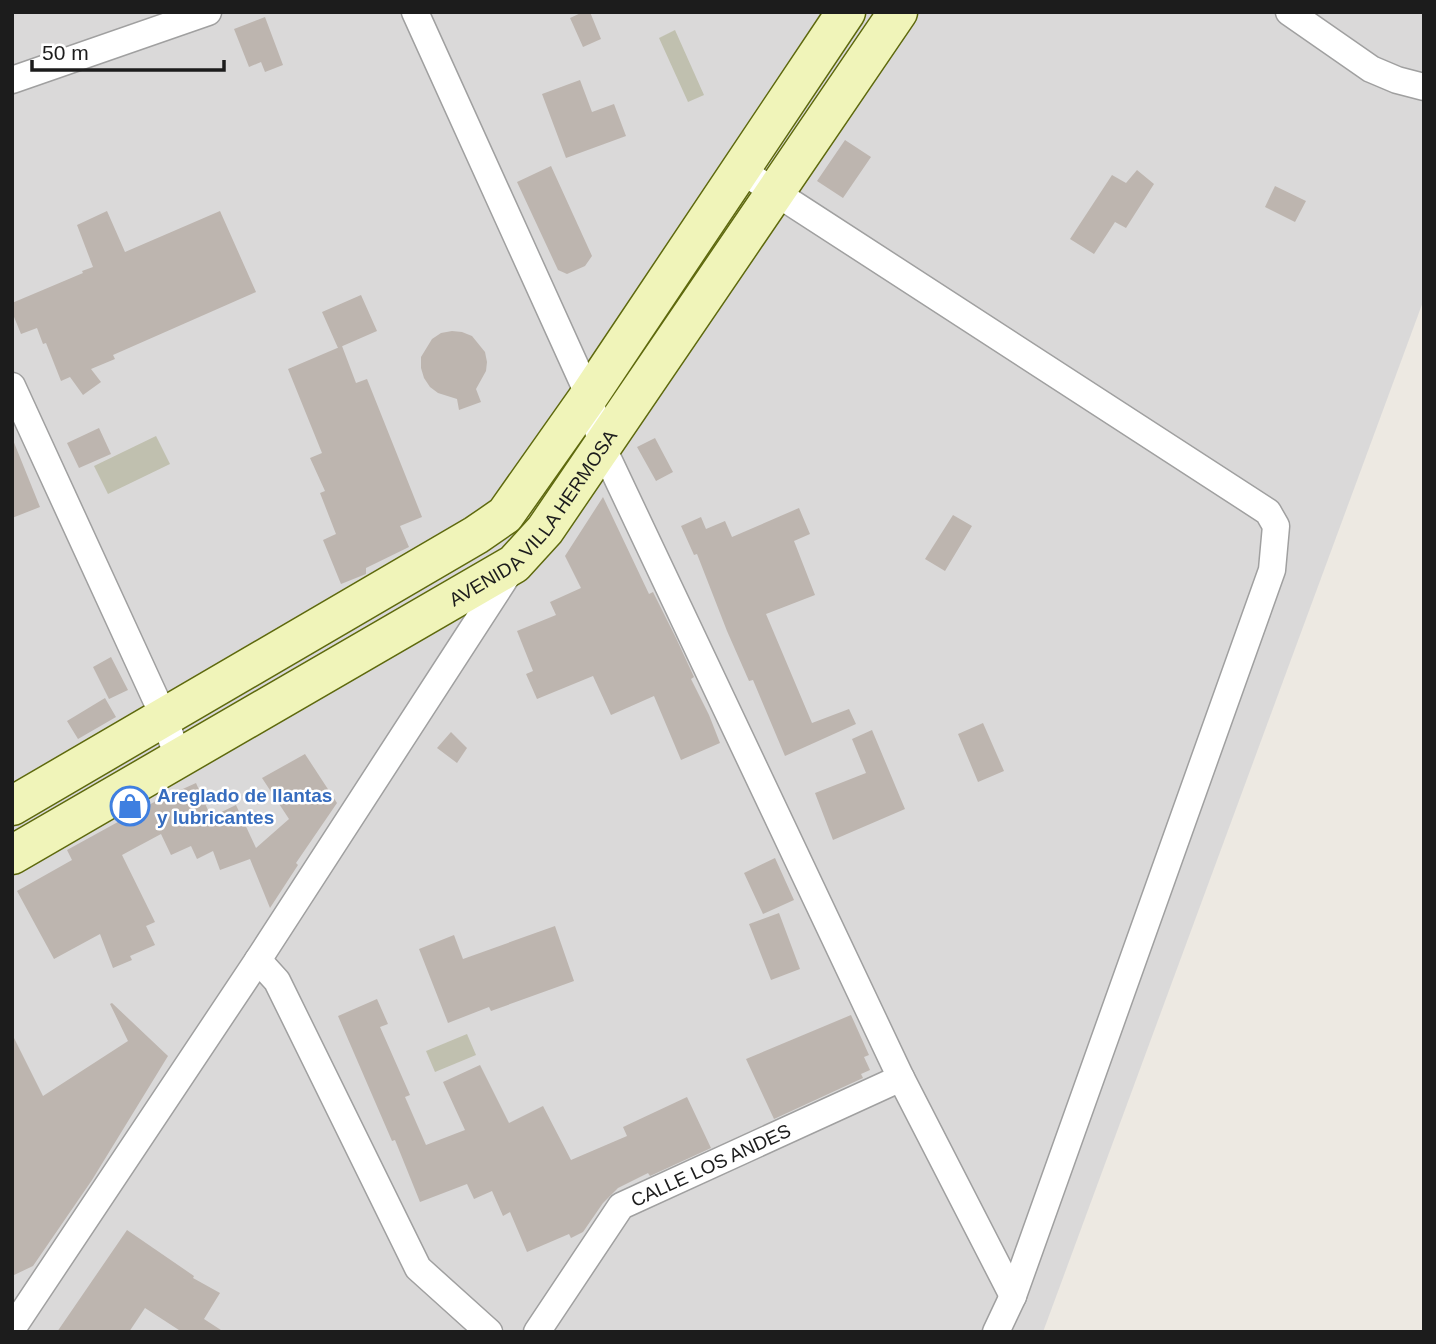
<svg xmlns="http://www.w3.org/2000/svg" width="1436" height="1344" font-family="Arial,sans-serif">
	<style>
		.residential { fill: #dad9d9 }
		.construction { fill: #c0c0af }
		.building { fill: #bdb5af }
		.lines { fill: none; stroke-linecap: round; stroke-linejoin: round }
		.street-casing { stroke: #a0a0a0; stroke-width: 29 }
		.secondary-casing { stroke: #5e690d; stroke-width: 41 }
		.street { stroke: #fff; stroke-width: 26 }
		.secondary { stroke: #f0f4b9; stroke-width: 38 }
		.labels { text-anchor: middle; stroke-width: 5; stroke-linejoin: round; paint-order: stroke }
		.street-label { font-size: 19px; fill: #1c1c1c; stroke: #fff }
		.shop-label { font-size: 19px; font-weight: bold; fill: #366cbe; stroke: #fff; text-anchor: start }
	</style>
	<rect width="100%" height="100%" fill="#ede9e2"/>
	<!-- residential -->
	<path class="residential" d="M12,12H1424V299L1043,1332H12Z"/>
	<!-- construction -->
	<path class="construction" d="M675,30L704,95L688,102L659,38Z
		M156,436L170,464L108,494L94,466Z
		M467,1034L476,1055L435,1072L426,1051Z"/>
	<!-- building -->
	<path class="building" d="M583,12H590L601,39L583,47L570,18Z
		M265,17L283,65L265,72L261,62L249,67L234,29Z
		M580,80L592,112L614,104L626,136L566,158L542,94Z
		M845,140L871,157L843,198L817,181Z
		M551,166L592,256L585,266L567,274L558,270L517,182Z
		M1137,170L1154,184L1126,228L1115,222L1094,254L1070,239L1112,175L1126,183Z
		M1275,186L1306,201L1295,222L1265,207Z
		M107,211L125,252L220,211L256,292L113,355L115,359L91,369L101,382L83,395L70,377L61,381L46,343L43,344L37,328L21,334L12,312V303L83,273L82,271L93,267L77,225Z
		M361,295L377,331L338,348L322,312Z
		M452,331L462,332L472,336L485,352L487,362L486,371L476,389L481,402L459,410L457,399L438,393L430,387L424,378L421,368V357L432,339L441,333Z
		M342,346L356,383L367,379L422,517L400,526L409,547L366,568V574L341,584L323,540L336,534L320,493L325,491L310,458L322,453L288,369Z
		M99,428L111,454L79,468L67,443Z
		M655,438L673,472L656,481L637,447Z
		M13,440L40,507L12,518V441Z
		M603,497L649,594L653,592L676,638L694,677L691,679L709,715L720,743L681,760L654,696L611,715L593,676L537,699L526,674L533,671L517,631L556,615L550,602L581,588L565,556Z
		M799,508L810,534L794,541L815,595L766,614L812,723L849,709L856,724L785,756L753,680L749,681L727,631L697,554L694,555L681,526L701,517L706,529L725,521L732,537Z
		M953,515L972,526L945,571L925,559Z
		M111,657L128,690L109,699L93,667Z
		M105,698L116,717L78,739L67,721Z
		M983,723L1004,771L978,782L958,734Z
		M872,730L905,809L833,840L815,793L866,773L852,739Z
		M451,732L467,748L457,763L437,748Z
		M305,754L337,803L296,863L298,865L270,908L250,859L220,870L213,851L197,859L191,846L171,855L161,834L122,855L155,922L146,926L155,945L130,956L132,960L113,968L100,934L54,959L17,891L72,860L67,850L156,801L196,783L211,817L236,805L256,848L289,819L262,778Z
		M775,858L794,900L763,914L744,873Z
		M779,913L800,969L771,980L749,924Z
		M555,926L574,981L491,1011L489,1007L448,1023L419,949L454,935L463,959Z
		M377,999L388,1024L380,1027L410,1095L405,1097L426,1145L465,1130L443,1082L480,1065L509,1123L543,1106L571,1160L627,1136L623,1127L687,1097L711,1148L650,1176L648,1173L618,1188L603,1203L583,1232L571,1238L569,1234L527,1252L510,1212L503,1216L492,1191L474,1199L467,1184L420,1202L395,1140L392,1141L338,1016Z
		M112,1003L168,1056L92,1180L33,1266L12,1276V1034L43,1096L128,1041L110,1004Z
		M851,1015L869,1055L864,1057L870,1070L861,1074L863,1078L774,1119L746,1059Z
		M127,1230L194,1276L193,1278L220,1293L204,1319L224,1332H182L145,1308L129,1332H57Z"/>
	<g class="lines">
		<defs>
			<g id="street">
				<path d="M415,12L589,396L602,446L901,1078L1013,1296"/>
				<path d="M1289,12L1371,69L1397,80L1424,87"/>
				<path d="M12,80L208,12"/>
				<path d="M741,170L1268,512L1276,526L1272,570L1013,1296L996,1332"/>
				<path d="M12,386L164,717L178,758"/>
				<path d="M258,960L277,981L418,1268L489,1332"/>
				<path d="M12,1329L258,960L510,571"/>
				<path id="s1" d="M537,1332L621,1206L901,1078"/>
			</g>
			<g id="secondary">
				<path d="M12,806L476,535L505,515L589,396L846,12"/>
				<path id="s2" d="M12,855L514,564L545,530L898,12"/>
			</g>
		</defs>
		<!-- street casing -->
		<use href="#street" class="street-casing"/>
		<!-- secondary casing -->
		<use href="#secondary" class="secondary-casing"/>
		<!-- street -->
		<use href="#street" class="street"/>
		<!-- secondary -->
		<use href="#secondary" class="secondary"/>
	</g>
	<!-- icons -->
	<defs>
		<symbol id="shop-ring" viewBox="-11 -11 22 22"><circle r="9.5" fill="#fff" stroke="#3f7fe0" stroke-width="1.5"/><path d="M-5-2.5h2.3a2.7 3.5 0 0 1 5.4 0H5L5.5 6h-11ZM-1.5-2.5h3a1.5 2.3 0 0 0-3 0Z" fill="#3f7fe0"/></symbol>
	</defs>
	<g fill-rule="evenodd">
		<use href="#shop-ring" x="108" y="784" width="44" height="44"/>
	</g>
	<g class="labels">
		<!-- street labels -->
		<g class="street-label">
			<text dy="7" stroke="none"><textPath href="#s2" startOffset="626">AVENIDA VILLA HERMOSA</textPath></text>
			<text dy="7" stroke="none"><textPath href="#s1" startOffset="250">CALLE LOS ANDES</textPath></text>
		</g>
		<!-- shop labels -->
		<g class="shop-label">
			<text x="157" y="802">Areglado de llantas<tspan x="157" dy="22">y lubricantes</tspan></text>
		</g>
	</g>
	<!-- border -->
	<rect width="1436" height="1344" fill="none" stroke="#1c1c1c" stroke-width="28"/>
	<!-- scale -->
	<path d="M32 60v10h192v-10" fill="none" stroke="#1c1c1c" stroke-width="3.5"/>
	<text x="42" y="60" font-size="21" fill="#1c1c1c" stroke="#ffffff" stroke-width="5" paint-order="stroke">50 m</text>
</svg>
